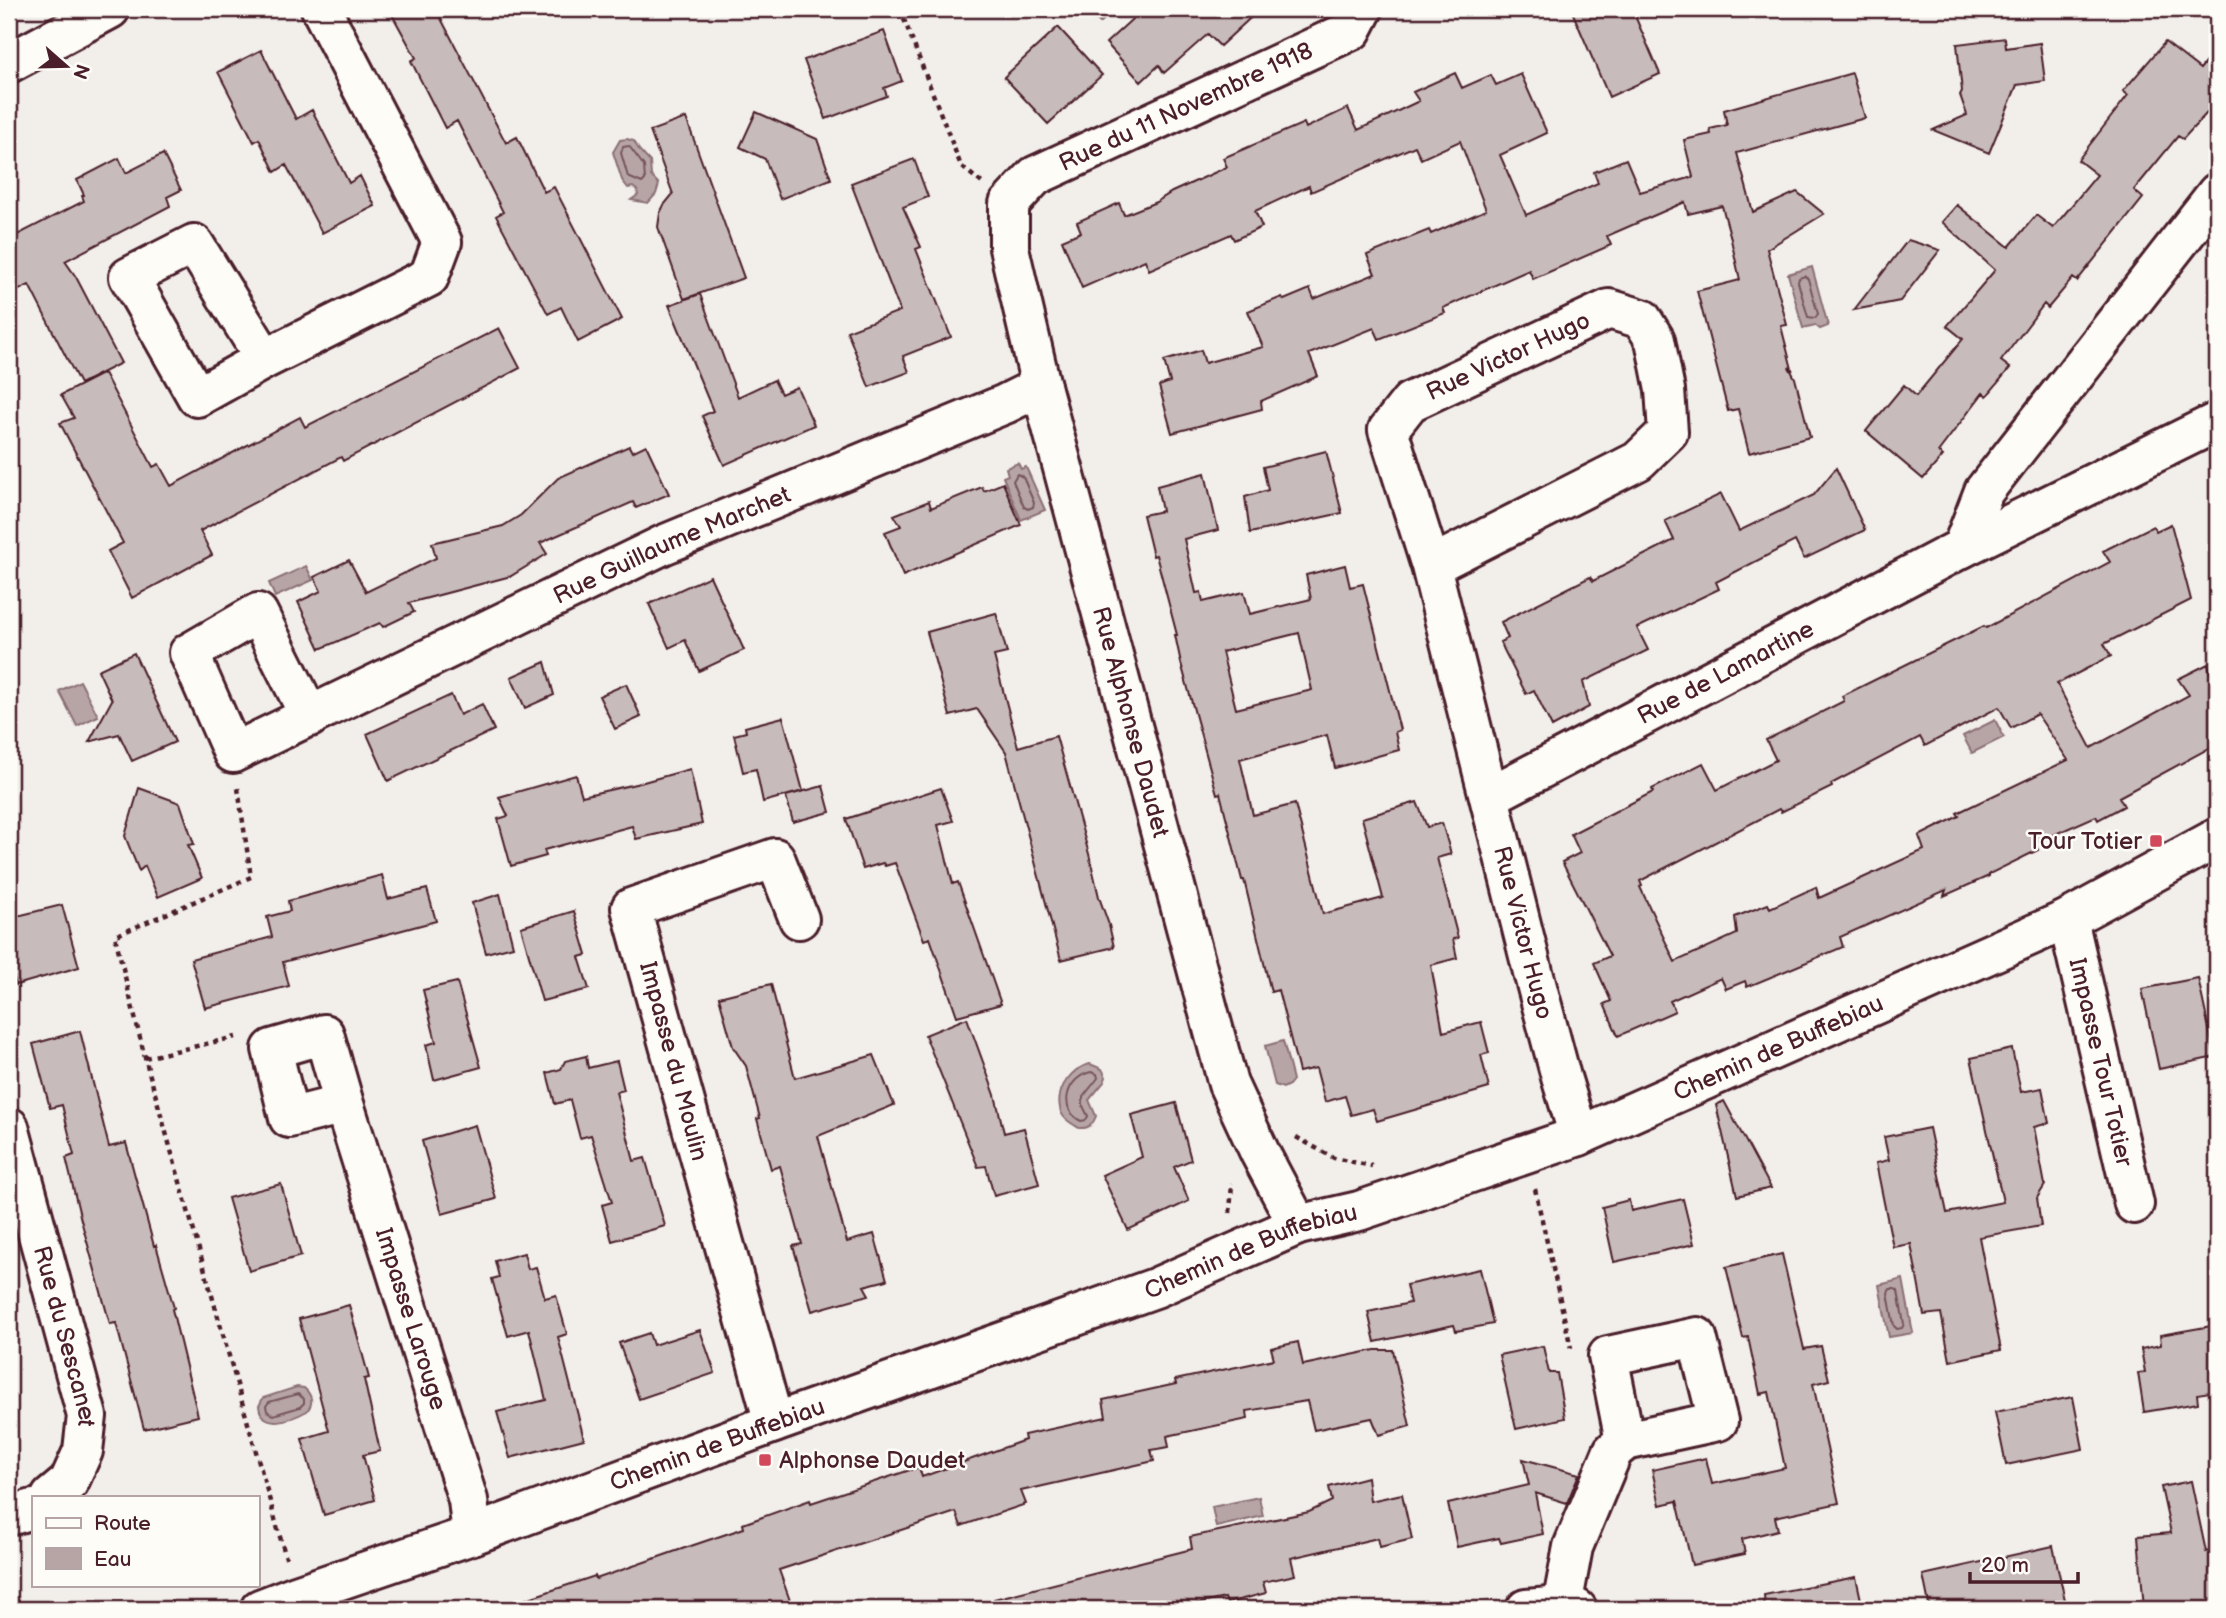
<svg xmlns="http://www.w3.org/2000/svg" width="2226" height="1618" font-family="'Balsamiq Sans',sans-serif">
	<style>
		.water { fill: #b7a5a6; stroke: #8b6f75; stroke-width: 2 }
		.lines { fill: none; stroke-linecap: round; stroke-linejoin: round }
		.shore { stroke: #76555c; stroke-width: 2 }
		.building { fill: #c8bbbb; stroke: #4a1f2b; stroke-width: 2; fill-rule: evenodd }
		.street-casing { stroke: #4a1f2b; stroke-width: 44 }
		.secondary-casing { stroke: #4a1f2b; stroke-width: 44 }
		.path { stroke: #4a1f2b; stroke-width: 4.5; stroke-dasharray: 5 5; stroke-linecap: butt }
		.street { stroke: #fdfcf7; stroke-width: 38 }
		.secondary { stroke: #fdfcf7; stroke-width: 38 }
		.poi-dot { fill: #d1495b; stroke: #fdfcf7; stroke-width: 2.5 }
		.labels { text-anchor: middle; stroke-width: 5; stroke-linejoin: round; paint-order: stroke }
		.street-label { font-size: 24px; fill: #4a1f2b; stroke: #fdfcf7 }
		.poi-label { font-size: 24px; fill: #4a1f2b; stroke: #fdfcf7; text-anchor: end }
	</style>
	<rect width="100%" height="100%" fill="#f2efeb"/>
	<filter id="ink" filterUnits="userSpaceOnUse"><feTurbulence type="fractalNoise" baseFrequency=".0143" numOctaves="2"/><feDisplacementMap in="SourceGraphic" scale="14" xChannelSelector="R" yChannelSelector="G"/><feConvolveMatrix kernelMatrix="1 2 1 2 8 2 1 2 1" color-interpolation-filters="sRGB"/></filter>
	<g filter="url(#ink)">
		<!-- water -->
		<path class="water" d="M1085,9H1115L1100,23L1097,20L1087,19L1085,16Z
			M627,139L634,141L639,150L650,162L651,176L659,184L656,194L648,203L631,200L638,195L637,190L633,187L628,188L622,180L613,152L620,140Z
			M1812,267L1828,326L1820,329L1815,325L1803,328L1788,274Z
			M1018,463L1021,469L1026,467L1045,510L1021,520L1003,477L1008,475L1006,468Z
			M306,566L313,580L275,597L269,583Z
			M80,681L98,716L77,726L59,691Z
			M1995,720L2004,737L1972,753L1963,736Z
			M1283,1041L1293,1080L1289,1085L1283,1088L1275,1085L1265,1046Z
			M1090,1064L1102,1069L1106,1077L1104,1082L1089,1100L1096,1116C1093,1124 1089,1129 1079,1128C1071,1123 1061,1118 1060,1108C1056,1088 1072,1068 1090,1064Z
			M1903,1279L1913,1333L1889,1337L1879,1285Z
			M297,1387L304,1388C312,1395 314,1403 307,1411C291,1420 262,1430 259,1406L263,1398Z
			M1259,1497L1263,1516L1216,1527L1212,1507Z"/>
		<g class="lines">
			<!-- shore -->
			<path class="shore" d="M629,146L644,166L645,180L642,183L628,177L621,153L623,147Z
				M1805,276L1808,279L1818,314L1815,318L1808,317L1798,282L1799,278Z
				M1017,474L1023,477L1034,503L1033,507L1028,509L1024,507L1013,481Z
				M1091,1072L1097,1074L1098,1078L1083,1097V1106L1088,1116L1086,1120L1081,1121C1057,1109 1067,1077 1091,1072Z
				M1890,1289H1895L1898,1291L1904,1324L1902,1328L1897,1329L1894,1326L1888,1293Z
				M298,1394L304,1399V1403L300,1407L273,1415L267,1411L266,1406L269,1402Z"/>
		</g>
		<!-- building -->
		<path class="building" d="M389,9H436L506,143L517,137L544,192L554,187L622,319L578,342L561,307L548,314L496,216L503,212L457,121L445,128L411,61L416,58Z
			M1143,9H1260L1220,46L1208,34L1164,73L1159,65L1141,82L1106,43Z
			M1571,9H1632L1660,74L1609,97Z
			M1058,27L1102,75L1048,124L1004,77Z
			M884,31L902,81L884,88L887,96L826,119L804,60Z
			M2005,38L2006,48L2040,43L2045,81L2017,85L1989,153L1933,130L1967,115L1960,95L1962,91L1957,44Z
			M2165,42L2200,69L2217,48V102L2183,139L2178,136L2134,190L2143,198L2077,281L2073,278L2048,308L2044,304L2001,361L2010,368L1987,396L1983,393L1938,452L1943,456L1923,479L1866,431L1904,385L1916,396L1963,339L1947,326L1995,270L1942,222L1957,205L2009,247L2036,215L2053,228L2097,175L2078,160L2128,95L2123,91Z
			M261,50L296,119L312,110L349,183L360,176L375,206L322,233L286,165L275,172L259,139L254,142L218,72Z
			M1455,73L1462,88L1491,75L1496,85L1521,74L1547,133L1500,155L1526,215L1598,183L1594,172L1626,159L1640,192L1693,177L1684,140L1711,134L1710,129L1727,125L1724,110L1852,73L1865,118L1737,153L1753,212L1797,192L1824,214L1767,249L1787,325L1781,326L1792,369L1789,367L1795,378L1810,437L1749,453L1738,409L1728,411L1697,291L1740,280L1730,235L1722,206L1688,214L1685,202L1607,236L1611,245L1533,279L1529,270L1443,308L1445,313L1379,339L1374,328L1309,354L1318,376L1261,401L1262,409L1172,433L1159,386L1170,382L1164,361L1201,350L1205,363L1263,347L1248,311L1282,297L1284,300L1310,289L1314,299L1375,274L1367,255L1429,230L1431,234L1486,210L1460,141L1421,159L1415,146L1311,192L1309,186L1255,211L1262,227L1234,240L1231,234L1149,270L1145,260L1082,288L1062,240L1081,232L1077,222L1119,203L1124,215L1156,202L1172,192L1227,167L1223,158L1304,123L1306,128L1348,108L1358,130L1419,101L1413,92Z
			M756,112L817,139L831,179L780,199L765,159L740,147Z
			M686,118L744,278L684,299L658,227L660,213L664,205L673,194L650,131Z
			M163,154L181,190L167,197L170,206L65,261L76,277L121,363L80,384L29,285L9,295V239L84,201L82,196L84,195L77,180L119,158L126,173Z
			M914,159L928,197L903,207L921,247L916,249L951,337L903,356L909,372L869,387L847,331L900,311L851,183Z
			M1908,240L1940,250L1900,301L1854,310Z
			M700,294L738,397L774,380L781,394L797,387L814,425L724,465L702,416L713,411L669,305Z
			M499,328L520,368L343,461L341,457L200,531L212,555L132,598L108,551L123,543L60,423L74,418L61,395L104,373L153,467L159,464L171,486L300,417L305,427Z
			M646,445L669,494L636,508L633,502L540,543L547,554L511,576L409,603L414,612L383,627L380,623L320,649L298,602L321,591L314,577L349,560L366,592L436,558L432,543L503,526L521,515L558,478L629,446L632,452Z
			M1326,451L1342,513L1250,533L1245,497L1268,490L1263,467Z
			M1836,468L1865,530L1804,559L1795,541L1716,582L1719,589L1637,628L1648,650L1583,682L1589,707L1552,727L1534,690L1526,694L1500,642L1508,638L1501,622L1590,577L1593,581L1674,540L1665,521L1721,494L1739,531L1814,495Z
			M1205,473L1218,530L1184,539L1196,593L1201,592L1203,602L1244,592L1250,614L1311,599L1306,575L1345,565L1350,587L1363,584L1400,730L1395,732L1399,750L1335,768L1327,735L1240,759L1253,815L1295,804L1323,914L1383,898L1362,818L1417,802L1427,827L1442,823L1451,854L1437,858L1458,938L1453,939L1457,958L1431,965L1443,1032L1481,1022L1489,1053L1481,1055L1489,1088L1377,1121L1373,1109L1351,1115L1345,1096L1325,1102L1316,1068L1299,1072L1278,990L1271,992L1244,880H1242L1220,793L1217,794L1181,663L1175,635H1177L1156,555L1153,556L1143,515L1162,511L1157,486ZM1299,633L1312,690L1236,709L1222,652Z
			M1003,483L1021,525L903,576L885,532L901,526L894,515L929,501L931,508L982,487L984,491Z
			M2171,524L2191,600L2104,644L2111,656L2057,684L2091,748L2189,695L2178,679L2208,664L2217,701V744L2119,797L2124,806L2098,820L2096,816L2035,843L2038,850L1989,874V876L1944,896L1946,890L1840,937L1843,947L1747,987L1745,981L1726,989L1721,978L1670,1001L1675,1011L1618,1036L1604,1004L1611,1001L1594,963L1610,956L1562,862L1580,853L1571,834L1653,792L1652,789L1703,763L1717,790L1776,760L1766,740L1844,701L1842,696L1984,626L1986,628L2110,562L2103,551L2153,526L2156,531ZM1999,707L2011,728L2037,714L2068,760L1957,813L1959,816L1919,836L1924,850L1819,898L1816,887L1770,908L1768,904L1735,917L1737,934L1675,962L1640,887L1642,886L1640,881L1779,809L1781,812L1832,787L1831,784L1920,737L1925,746Z
			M710,576L744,650L699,671L685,640L669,648L649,604Z
			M996,613L1007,653L994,656L1018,747L1056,736L1089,854L1099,897L1109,925L1114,947L1061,960L1006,752L977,709L950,716L927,632Z
			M134,653L175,742L132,761L119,734L89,742L112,700L98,670Z
			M545,662L554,695L525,708L511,677Z
			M626,684L641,717L615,729L599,696Z
			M451,695L460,715L482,704L494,730L388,781L367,734Z
			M783,717L803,791L763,802L756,769L743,772L734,735L746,732L745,727Z
			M690,769L702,824L636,839L632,826L544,850L546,856L511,866L498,819L508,816L499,797L576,775L582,796L640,783Z
			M823,786L830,812L793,822L786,796Z
			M139,788L180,803L194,844L188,845L202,878L158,897L145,866L139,871L125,836Z
			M941,788L953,821L938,825L953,884L958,882L1001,1004L957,1016L930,938L924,940L895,863L885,866L883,863L863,869L846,819Z
			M382,875L388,899L427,889L436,921L283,962L289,986L205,1008L191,959L272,937L267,917L290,911L288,901Z
			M500,894L513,946L486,953L472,903Z
			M62,905L79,967L16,985L9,959V918Z
			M574,911L587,955L579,957L589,989L542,1001L521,927Z
			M2198,978L2215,1057L2159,1069L2142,989Z
			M457,982L481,1067L434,1080L426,1045L436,1042L423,990Z
			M771,984L795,1078L874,1055L894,1105L818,1136L847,1242L874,1234L887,1280L864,1286L869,1295L812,1311L793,1246L802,1244L780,1166L771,1169L757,1119L760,1118L746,1066L733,1047L719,997Z
			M967,1018L995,1095L1004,1133L1024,1128L1039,1184L994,1196L986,1166L978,1167L925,1035Z
			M80,1031L109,1147L126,1143L154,1246L156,1245L174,1308L172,1309L198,1416L144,1429L116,1323L110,1324L81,1220L66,1158L74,1155L62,1105L50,1108L33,1044Z
			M2012,1049L2021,1092L2042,1088L2049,1123L2034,1127L2045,1185L2037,1198L2041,1226L1979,1237L2001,1350L1950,1361L1941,1313L1924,1315L1911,1244L1893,1247L1876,1163L1889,1160L1884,1137L1929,1128L1947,1213L2003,1202L1971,1058Z
			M586,1056L588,1068L617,1061L624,1090L616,1092L634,1161L645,1158L665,1226L612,1241L602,1205L612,1202L591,1135L580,1138L570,1100L555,1104L547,1073L561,1069L565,1061Z
			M1724,1101L1771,1188L1737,1196L1716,1105Z
			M1176,1103L1191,1160L1174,1167L1189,1201L1128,1230L1102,1175L1142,1157L1131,1115Z
			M475,1125L496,1199L442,1214L422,1141Z
			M281,1184L301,1256L249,1271L228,1198Z
			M1683,1199L1694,1244L1614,1262L1602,1207L1629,1200L1631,1211Z
			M524,1253L528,1269L536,1267L545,1298L556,1295L567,1334L558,1337L584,1439L510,1458L497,1412L546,1400L529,1330L508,1336L492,1279L499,1277L495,1261Z
			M1782,1254L1804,1349L1821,1346L1829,1380L1813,1384L1839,1503L1775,1517L1778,1530L1742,1539L1745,1554L1692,1565L1677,1501L1660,1505L1652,1470L1706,1458L1712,1484L1785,1468L1769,1392L1760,1394L1748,1337L1743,1338L1726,1267Z
			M1480,1269L1493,1324L1456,1331L1454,1325L1375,1342L1368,1312L1410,1303L1406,1285Z
			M349,1305L369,1378L364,1379L380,1451L363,1455L375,1500L324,1515L302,1439L329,1431L299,1319Z
			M2217,1325V1391L2197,1394L2198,1403L2144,1412L2138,1373L2145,1372L2141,1349L2161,1345L2160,1335Z
			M700,1330L715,1373L639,1399L619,1343L649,1333L653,1345Z
			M1298,1342L1303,1365L1375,1350H1393L1410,1426L1379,1435L1372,1418L1314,1430L1307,1401L1247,1411L1248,1419L1167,1436L1169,1447L1151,1450L1154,1461L1021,1491L1026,1504L961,1526L956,1512L779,1570L793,1609H512L511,1604L595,1576L596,1579L679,1550L744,1528L743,1524L810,1500L811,1503L919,1467L922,1477L1025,1440L1024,1435L1106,1417L1103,1400L1176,1384L1175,1380L1274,1359L1271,1348Z
			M1543,1346L1549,1373H1557L1565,1418L1516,1429L1499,1355Z
			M2073,1397L2083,1449L2006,1465L1995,1412Z
			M1523,1459L1579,1474L1567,1503L1535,1493L1543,1534L1501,1543L1499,1538L1457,1547L1448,1504L1529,1485Z
			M1367,1477L1370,1501L1402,1494L1412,1539L1380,1547L1378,1538L1291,1558L1295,1575L1263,1582L1266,1593L1227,1603L1225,1598L1174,1609H996L994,1599L1192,1549L1190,1537L1309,1512L1332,1501L1329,1487Z
			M2191,1481L2206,1552L2217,1549V1609H2144L2138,1536L2171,1533L2161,1487Z
			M2053,1546L2067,1609H1930L1923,1575Z
			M1856,1577L1863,1609H1765L1764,1595Z"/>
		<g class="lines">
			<defs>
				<g id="street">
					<path d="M265,359L194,244L129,277L197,397L265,359L429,277L442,242L321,9"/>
					<path d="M1962,548L2217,422"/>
					<path id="s1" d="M1431,566L1638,461L1668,432L1665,390L1655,340L1642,319L1609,309L1410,402L1388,430L1431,566L1533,972L1561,1077L1579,1136"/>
					<path id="s2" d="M310,717L258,613L189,653L233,753L663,545L1005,404L1041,386"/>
					<path id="s3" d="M1490,796L1962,548L1984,491L2217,193"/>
					<path id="s4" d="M2068,919L2134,1204"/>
					<path id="s5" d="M344,1104L289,1118L272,1049L324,1034L344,1104L468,1500L472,1535"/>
					<path id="s6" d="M9,1127L87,1416L83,1451L69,1482L51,1497"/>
					<path id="s7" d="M1298,1225L1260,1153L1228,1084L1041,386L1009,248V204L1035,176L1352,30L1363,9"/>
					<path d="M774,1423L631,908L775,858L799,919"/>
					<path d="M9,1516L33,1509"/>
					<path d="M1562,1606L1573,1547L1613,1451L1625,1441L1718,1421L1697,1337L1608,1356L1625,1441"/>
					<path d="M1526,1609L1562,1606L1577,1609"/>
				</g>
				<g id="secondary">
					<path d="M9,63L110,9"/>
					<path id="s8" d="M260,1609L296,1595L472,1535L774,1423L1155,1288L1298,1225L1359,1211L1579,1136L2068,919L2217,838"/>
				</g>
			</defs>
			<!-- street casing -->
			<use href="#street" class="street-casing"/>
			<!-- secondary casing -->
			<use href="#secondary" class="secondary-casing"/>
			<!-- path -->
			<path class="path" d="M900,9L961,166L982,183
				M238,788L251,877L115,936L145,1058L286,1558
				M145,1058L236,1037
				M1296,1137L1334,1158L1372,1166
				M1535,1189L1571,1348
				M1230,1213L1232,1183"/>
			<!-- street -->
			<use href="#street" class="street"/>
			<!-- secondary -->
			<use href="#secondary" class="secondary"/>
		</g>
	</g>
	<!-- markers -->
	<g class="poi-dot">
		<rect x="2149" y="834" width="14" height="14" rx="3.5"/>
		<rect x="758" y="1453" width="14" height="14" rx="3.5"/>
	</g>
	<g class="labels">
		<!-- street labels -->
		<g class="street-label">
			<text dy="8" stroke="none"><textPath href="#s7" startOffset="1270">Rue du 11 Novembre 1918</textPath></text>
			<text transform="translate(1508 356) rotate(-25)" y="8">Rue Victor Hugo</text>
			<text dy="8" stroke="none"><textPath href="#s2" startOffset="791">Rue Guillaume Marchet</textPath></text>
			<text dy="8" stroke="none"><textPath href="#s3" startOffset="266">Rue de Lamartine</textPath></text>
			<text transform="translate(1131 722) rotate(75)" y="8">Rue Alphonse Daudet</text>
			<text dy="8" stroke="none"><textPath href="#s1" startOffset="1202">Rue Victor Hugo</textPath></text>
			<text dy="8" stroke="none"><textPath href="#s8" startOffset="1620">Chemin de Buffebiau</textPath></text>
			<text transform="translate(674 1061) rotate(75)" y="8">Impasse du Moulin</text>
			<text dy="8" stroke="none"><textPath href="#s4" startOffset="147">Impasse Tour Totier</textPath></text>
			<text dy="8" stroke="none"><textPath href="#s8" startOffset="1054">Chemin de Buffebiau</textPath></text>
			<text dy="8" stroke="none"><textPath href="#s5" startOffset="480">Impasse Larouge</textPath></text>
			<text dy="8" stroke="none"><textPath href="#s6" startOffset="217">Rue du Sescanet</textPath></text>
			<text dy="8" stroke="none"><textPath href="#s8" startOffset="486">Chemin de Buffebiau</textPath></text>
		</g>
		<!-- poi labels -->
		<g class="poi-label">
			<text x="2142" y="849">Tour Totier</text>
			<text x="779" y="1468" text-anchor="start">Alphonse Daudet</text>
		</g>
	</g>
	<!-- margin -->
	<rect width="2226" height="1618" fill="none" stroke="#fdfcf7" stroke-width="35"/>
	<rect x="18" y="18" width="2191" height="1583" fill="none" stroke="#4a1f2b" stroke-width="2.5" filter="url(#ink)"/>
	<!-- legend -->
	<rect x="32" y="1496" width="228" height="91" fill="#fdfcf7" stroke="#b5a4a5" stroke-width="2"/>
	<rect x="46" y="1518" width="35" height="10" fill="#fdfcf7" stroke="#b5a4a5" stroke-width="2"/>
	<text x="94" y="1530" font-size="21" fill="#4a1f2b">Route</text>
	<rect x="46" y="1548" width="35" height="21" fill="#b7a5a6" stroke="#b5a4a5" stroke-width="2"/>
	<text x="94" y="1566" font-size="21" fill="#4a1f2b">Eau</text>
	<!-- north arrow -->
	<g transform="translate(66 66) rotate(110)" stroke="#fdfcf7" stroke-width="5" paint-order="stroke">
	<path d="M0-5L12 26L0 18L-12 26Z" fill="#4a1f2b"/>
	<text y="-10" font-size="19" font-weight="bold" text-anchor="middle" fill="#4a1f2b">N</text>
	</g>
	<!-- scale -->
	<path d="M1970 1572v10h108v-10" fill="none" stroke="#4a1f2b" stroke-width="3.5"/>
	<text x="1981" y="1572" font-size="21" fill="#4a1f2b" stroke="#fdfcf7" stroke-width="5" paint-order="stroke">20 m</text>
</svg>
